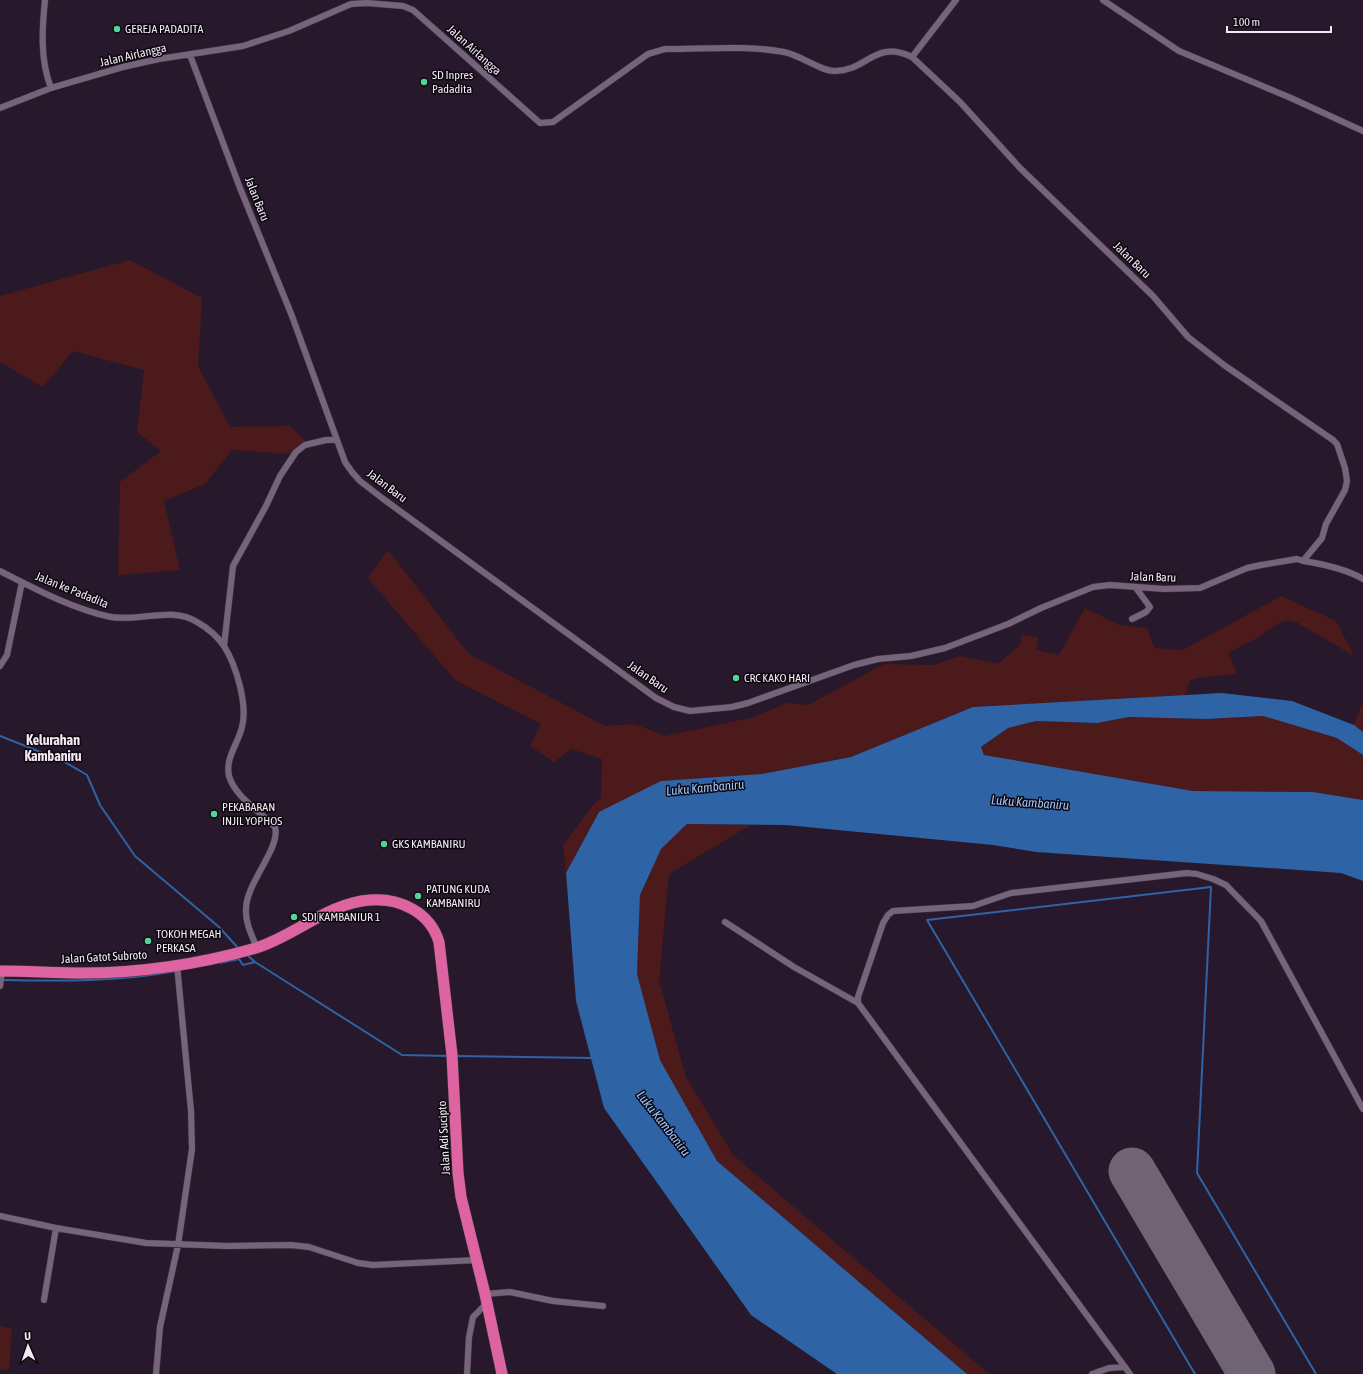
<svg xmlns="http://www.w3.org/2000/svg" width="1363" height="1374" font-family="'Asap Condensed',sans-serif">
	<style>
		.green { fill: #4c1a1a }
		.water { fill: #2e63a5 }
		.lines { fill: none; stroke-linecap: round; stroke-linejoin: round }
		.stream { stroke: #2e63a5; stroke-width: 2 }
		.runway { stroke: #706474; stroke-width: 47 }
		.street-casing { stroke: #413645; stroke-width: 7 }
		.highway-casing { stroke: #413645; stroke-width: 12 }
		.street { stroke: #76657a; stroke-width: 6 }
		.highway { stroke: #de64a1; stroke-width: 11 }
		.poi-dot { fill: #52d397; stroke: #0c060e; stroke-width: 1.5 }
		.labels { text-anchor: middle; stroke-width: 3; stroke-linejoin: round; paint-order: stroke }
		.poi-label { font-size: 12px; fill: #f3e9f5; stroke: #0c060e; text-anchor: start }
		.street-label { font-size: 12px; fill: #f3e9f5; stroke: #0c060e }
		.water-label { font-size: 13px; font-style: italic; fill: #9ac4fb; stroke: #0c060e }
		.quarter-label { font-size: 14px; font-weight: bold; fill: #f3e9f5; stroke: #0c060e }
	</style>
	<rect width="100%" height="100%" fill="#27192b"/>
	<!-- green -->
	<path class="green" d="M130,260L202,298L198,366L230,427L290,426L306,442L292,454L232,450L205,484L164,501L180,570L118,575L120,482L161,451L137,432L144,370L73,351L43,387L0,362V296Z
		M388,550L469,654L605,726L635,724L665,736L755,717L786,703L808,705L884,664L934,665L960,656L998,664L1020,645L1021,635L1038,637L1036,650L1059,655L1085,608L1119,625L1147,628L1154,648L1183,650L1281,596L1336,621L1354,656L1296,622L1288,620L1279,623L1257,638L1228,653L1237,674L1203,677L1190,680L1185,695L973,707L851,757L762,774L599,812L566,873L563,845C577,830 585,810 601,798L602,759L571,749L554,762L530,746L541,724L455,680L368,578Z
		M1363,701V732L1354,725Z
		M1263,716L1337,738L1363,755V800L1313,792L1193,791L984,755L981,747L1008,728L1036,721L1097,723L1129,717L1206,719Z
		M687,824L751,825L669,874L659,981L686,1077L733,1155L989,1374H967L717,1161L660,1060L637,974L640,895L661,849Z
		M0,1326L12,1329L9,1370L0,1369Z"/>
	<!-- water -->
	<path class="water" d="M1222,693L1292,701L1354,725L1363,732V755L1337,738L1263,716L1206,719L1129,717L1097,723L1036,721L1008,728L981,747L984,755L1193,791L1313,792L1363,800V881L1341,873L1036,852L993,845L786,825L687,824L661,849L640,895L637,974L660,1060L717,1161L967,1374H837L751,1315L604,1108L576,1001L566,873L599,812L661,781L762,774L851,757L973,707Z"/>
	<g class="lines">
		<!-- stream -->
		<path class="stream" d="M0,736L63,761L87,775L100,805L135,856L219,927L239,949
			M246,954L255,962L402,1055L449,1056
			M220,963L239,959L243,965L255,962
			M2,980C60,981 119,982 176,971
			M455,1056L593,1058
			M1195,1374L927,920L1211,887L1197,1173L1316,1374"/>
		<!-- runway -->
		<path class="runway" d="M1132,1171L1252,1374"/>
		<defs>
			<path id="street" d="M45,0C42,29 40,60 51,88
				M1103,0L1179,51L1291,98L1363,131
				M190,55L240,188L292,316L345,462L352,472L360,481L382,498L656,698L674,707L690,711L732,707L748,703L854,665L878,659L911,656L945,648L1008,624L1041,608L1093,587L1110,585L1164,589L1200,588L1247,568L1261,565L1297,559L1303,561L1322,538L1326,524L1345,490L1347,481L1345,468L1337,444L1333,440L1224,365L1188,337L1153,296L1020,168L960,102L912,57L956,0
				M0,108L51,88L123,67L159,59L243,46L289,31L351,4L367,3L403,6L413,10L540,123L553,122L648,54L665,49C704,49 746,45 784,52C801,55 819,71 835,71C867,71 875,39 912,57
				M1303,561C1323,564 1346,569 1363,579
				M0,571C33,588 75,610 111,617C140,622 171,606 197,622C208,628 217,636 224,646C236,665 248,705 242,727C238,744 225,758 229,776C235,797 261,812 275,827C281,848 246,883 246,909C245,922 252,936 257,948
				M1132,619L1146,612L1150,607L1136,588
				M224,646L233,566L266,506L280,476L296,452L305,445L326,440H337
				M0,666L7,655L22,582
				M725,922L794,967L858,1003
				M0,986L2,971
				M0,1216L56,1228L146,1243L228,1246L291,1245L309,1247L358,1263L373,1265L477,1260
				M485,1294L510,1292L553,1301L603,1306
				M44,1300L56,1228
				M156,1374L160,1327L178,1245L192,1149L191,1111L177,965
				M467,1374L469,1337L473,1317L487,1303
				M1092,1374L1109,1368L1125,1367
				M1130,1374L858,1003V997L883,923L888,915L893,911L973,906L1011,893L1187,873L1197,874L1213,879L1226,885L1261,921L1363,1109"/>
			<path id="highway" d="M0,971C27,971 55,973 82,973C140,973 200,964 256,948C295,936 328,903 370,900C400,898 430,912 439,942L452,1055L458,1173L461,1197L485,1294L502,1374"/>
		</defs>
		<!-- street casing -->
		<use href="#street" class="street-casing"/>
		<!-- highway casing -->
		<use href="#highway" class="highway-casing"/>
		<!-- street -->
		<use href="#street" class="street"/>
		<!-- highway -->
		<use href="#highway" class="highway"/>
	</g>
	<!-- markers -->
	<g class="poi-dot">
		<circle cx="117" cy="29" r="4"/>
		<circle cx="424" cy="82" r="4"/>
		<circle cx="736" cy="678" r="4"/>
		<circle cx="214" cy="814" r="4"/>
		<circle cx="384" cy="844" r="4"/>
		<circle cx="418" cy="896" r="4"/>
		<circle cx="294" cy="917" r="4"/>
		<circle cx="148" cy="941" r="4"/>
	</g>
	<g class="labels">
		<!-- poi labels -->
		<g class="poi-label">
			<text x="125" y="33">GEREJA PADADITA</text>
			<text x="432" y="79">SD Inpres<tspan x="432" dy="14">Padadita</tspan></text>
			<text x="744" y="682">CRC KAKO HARI</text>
			<text x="222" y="811">PEKABARAN<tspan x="222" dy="14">INJIL YOPHOS</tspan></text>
			<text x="392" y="848">GKS KAMBANIRU</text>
			<text x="426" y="893">PATUNG KUDA<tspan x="426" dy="14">KAMBANIRU</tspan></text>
			<text x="302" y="921">SDI KAMBANIUR 1</text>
			<text x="156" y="938">TOKOH MEGAH<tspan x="156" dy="14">PERKASA</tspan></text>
		</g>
		<!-- street labels -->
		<g class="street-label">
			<text transform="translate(474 50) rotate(42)" y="4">Jalan Airlangga</text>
			<text transform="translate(133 55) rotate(-13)" y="4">Jalan Airlangga</text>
			<text transform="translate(257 199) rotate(68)" y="4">Jalan Baru</text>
			<text transform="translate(1132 260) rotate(44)" y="4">Jalan Baru</text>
			<text transform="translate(387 486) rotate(37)" y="4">Jalan Baru</text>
			<text transform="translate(1153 577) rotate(2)" y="4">Jalan Baru</text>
			<text transform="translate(72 590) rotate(22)" y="4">Jalan ke Padadita</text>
			<text transform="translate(648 677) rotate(35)" y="4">Jalan Baru</text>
			<text transform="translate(104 957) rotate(-3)" y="4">Jalan Gatot Subroto</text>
			<text transform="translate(444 1138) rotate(-93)" y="4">Jalan Adi Sucipto</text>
		</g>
		<!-- water labels -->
		<g class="water-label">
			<text transform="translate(705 787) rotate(-5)" y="5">Luku Kambaniru</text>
			<text transform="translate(1030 802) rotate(4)" y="5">Luku Kambaniru</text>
			<text transform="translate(664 1123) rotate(52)" y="5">Luku Kambaniru</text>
		</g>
		<!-- quarter labels -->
		<g class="quarter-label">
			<text x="53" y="745">Kelurahan<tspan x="53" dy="16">Kambaniru</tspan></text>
		</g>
	</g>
	<!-- north arrow -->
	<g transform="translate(28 1346) rotate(358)" stroke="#0c060e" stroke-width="3" paint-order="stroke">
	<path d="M0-3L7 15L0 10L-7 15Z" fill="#f3e9f5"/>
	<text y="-6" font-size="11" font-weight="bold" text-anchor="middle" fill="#f3e9f5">U</text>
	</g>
	<!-- scale -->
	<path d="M1227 26v6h104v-6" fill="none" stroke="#f3e9f5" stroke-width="2"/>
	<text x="1233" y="26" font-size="12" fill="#f3e9f5" stroke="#0c060e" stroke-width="3" paint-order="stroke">100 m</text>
</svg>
